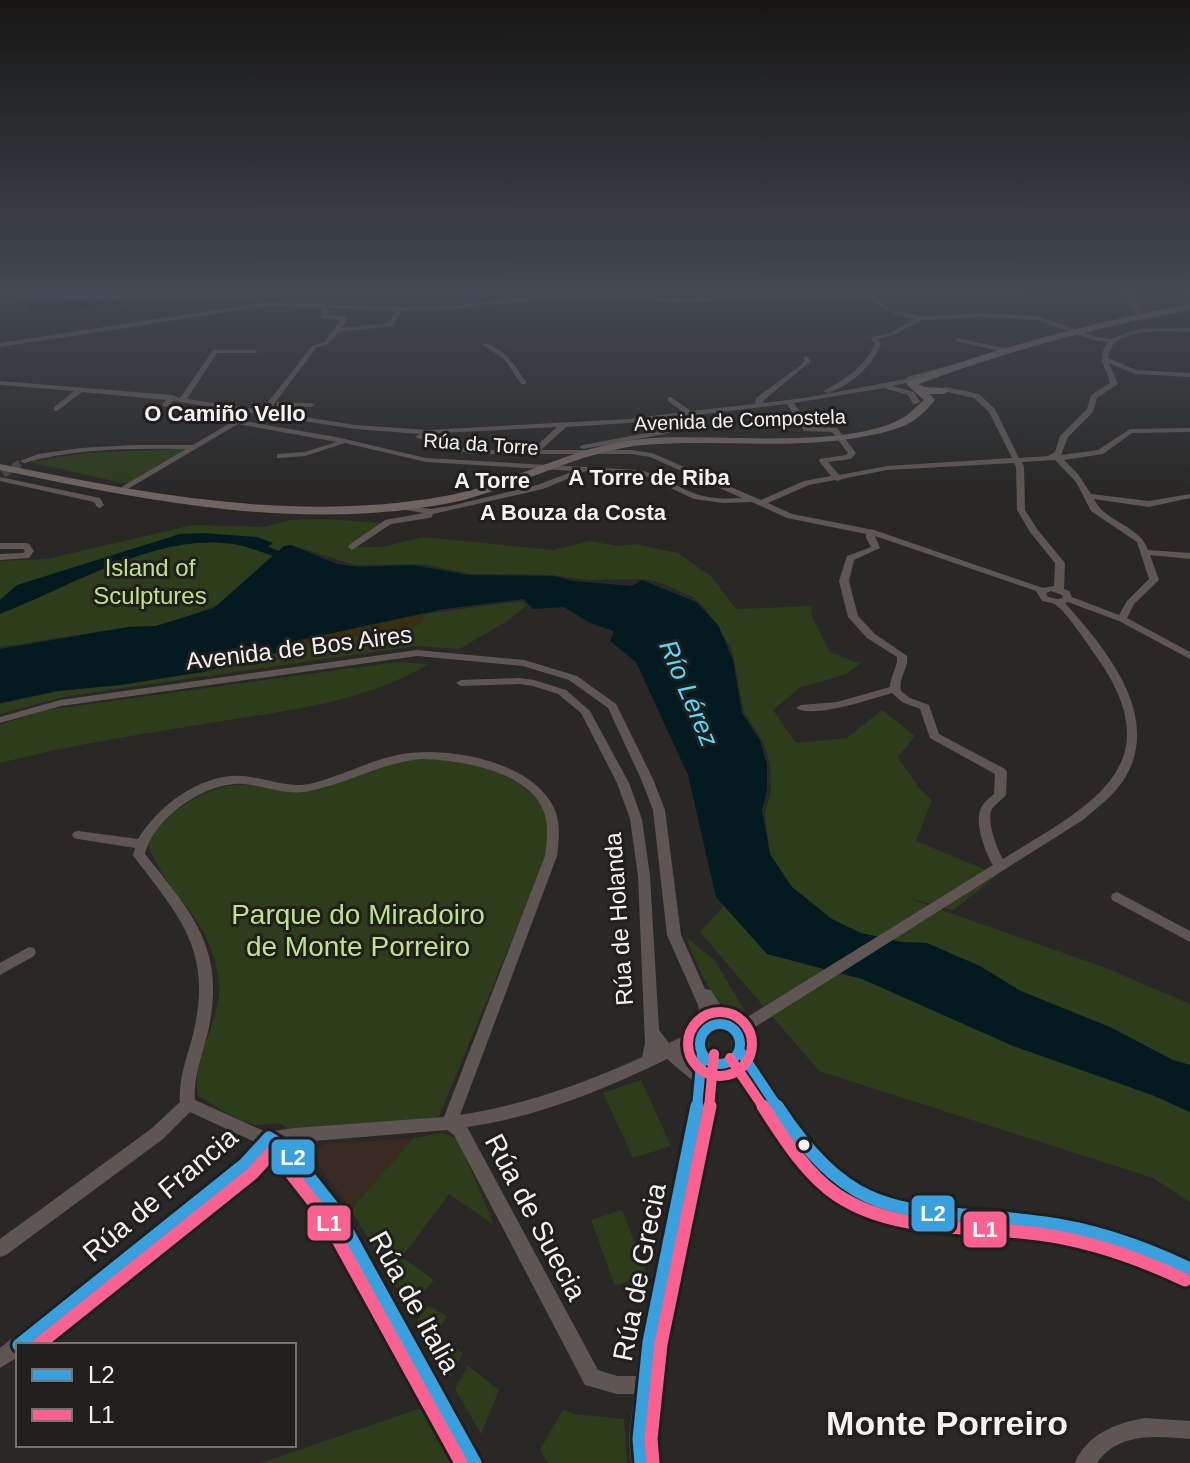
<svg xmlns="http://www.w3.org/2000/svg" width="1190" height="1463" font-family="Helvetica,sans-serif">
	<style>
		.commercial { fill: #392b22 }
		.green { fill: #2d3c1b }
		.sand { fill: #362f12 }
		.water { fill: #041a21 }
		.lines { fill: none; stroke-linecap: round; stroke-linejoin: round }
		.canal { stroke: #041a21; stroke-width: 7 }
		.minor-tunnel { stroke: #474645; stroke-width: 8; stroke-dasharray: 8 4; stroke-linecap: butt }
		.minor { fill: #5f5653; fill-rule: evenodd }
		.highway { fill: #706460; fill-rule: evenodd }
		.bus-1-far1-casing { stroke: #201f1d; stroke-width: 16 }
		.bus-1-casing { stroke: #201f1d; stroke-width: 19 }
		.bus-2-far1-casing { stroke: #201f1d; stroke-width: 16 }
		.bus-2-casing { stroke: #201f1d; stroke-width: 19 }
		.bus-1-far1 { stroke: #3a9fdd; stroke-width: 10 }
		.bus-1 { stroke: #3a9fdd; stroke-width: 13 }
		.bus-2-far1 { stroke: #f96290; stroke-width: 10 }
		.bus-2 { stroke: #f96290; stroke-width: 13 }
		.bus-dot { fill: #f4f3f2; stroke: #201f1d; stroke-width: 3 }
		.labels { text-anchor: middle; stroke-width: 6; stroke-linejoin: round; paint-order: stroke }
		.far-street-label { font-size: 20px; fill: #f4f3f2; stroke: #201f1d }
		.far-neighbourhood-label { font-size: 22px; font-weight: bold; fill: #f4f3f2; stroke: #201f1d }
		.park-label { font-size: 24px; fill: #bbe489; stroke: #201f1d }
		.street-label { font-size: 24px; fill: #f4f3f2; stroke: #201f1d }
		.water-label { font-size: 26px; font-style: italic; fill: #54dcfe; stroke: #201f1d }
		.near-park-label { font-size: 28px; fill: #bbe489; stroke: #201f1d }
		.near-street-label { font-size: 28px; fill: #f4f3f2; stroke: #201f1d }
		.near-quarter-label { font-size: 34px; font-weight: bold; fill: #f4f3f2; stroke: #201f1d }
		.line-badge { stroke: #201f1d; stroke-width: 3 }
		.badge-label { font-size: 22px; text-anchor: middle; font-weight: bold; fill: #fff }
	</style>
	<rect width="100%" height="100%" fill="#292827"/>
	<!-- commercial -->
	<path class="commercial" d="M414,1138L351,1209L313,1158L317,1149L325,1144Z"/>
	<!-- green -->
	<path class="green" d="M0,290H302V291L281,299L245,301L213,307L159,302L77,311L75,307C34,313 39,309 0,296Z
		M686,290H903L872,296L691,299Z
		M186,449L127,484L29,462L85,453Z
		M323,519L386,523L354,547H381L424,537L552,550L590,541L618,546L635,544L678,553L712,577L736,609L812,606L811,614L830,652L860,664L846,674L799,688L773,710L796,743L847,738L882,710L915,736L898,757L919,788L932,800L916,841L998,875L953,910L908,898L1106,968L1190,1004V1202L1153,1178L819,1071L700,932L770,855L765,814L771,792L770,764L763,741L744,712L732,649L705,608L693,597L656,581L639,579L588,580L552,575L471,574L423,564L355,565L291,545L267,560L224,602L179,620L156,626L128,627L0,647V561L47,559L192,525L264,527L289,520Z
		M522,601L527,605L508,621L459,649L416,646L68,696L0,714V704L55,692L205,672L330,637L401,633L421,622L425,614Z
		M397,662L428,664C368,701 291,710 223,721C148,733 74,744 0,763V725L45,710Z
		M421,757C461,759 539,774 548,822C550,833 546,849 545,860L439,1116L430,1119L289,1130C278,1117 265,1128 252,1124C234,1120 214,1105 198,1096C190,1058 223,1020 219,981C212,918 167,897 148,844C165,811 211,781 249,785C271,787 293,796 316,790C333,786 350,775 367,769C384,763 403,761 421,757Z
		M686,937L715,961L745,1011L734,1013C713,1005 694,958 686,937Z
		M641,1080L671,1146L633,1158L603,1093Z
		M442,1133L458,1139L494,1225L449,1194L402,1257L434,1280L409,1310L351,1209L414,1138Z
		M622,1210L647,1274L615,1286L591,1220Z
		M428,1306L447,1316L436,1335L463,1353L450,1377L417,1320Z
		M468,1366L499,1390L481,1434L455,1389Z
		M427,1406L457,1463H261Z
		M563,1409L573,1414L624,1419L627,1463H548L540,1450Z"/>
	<!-- sand -->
	<path class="sand" d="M425,613L420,624L401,633L330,637L280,652L300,640Z"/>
	<!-- water -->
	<path class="water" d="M45,300H117L128,303L72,310L30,309L28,305L30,301Z
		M203,533L257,537L273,543L261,552C179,518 76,585 0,614V600L17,585L180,534Z
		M291,545L337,564L358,567L413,565L468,575L554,576L573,581L632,586L642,580L696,602L718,625L733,660L742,713L760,740L767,765V790L762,811L770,854L792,887L832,919L861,933L902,942L927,943L980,966L1021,991L1110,1027L1173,1060L1190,1065V1112L1152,1095L1013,1046L862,979L767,954L716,897L688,775L636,662L610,641L614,631L590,623L564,607L533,609L524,599L444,609L300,640L280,652L202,672L121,685L57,691L0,703V649L128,627L156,626L214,608L284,546Z"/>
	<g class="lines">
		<!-- canal -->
		<path class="canal" d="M255,546L275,553L283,562"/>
		<!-- minor-tunnel -->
		<path class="minor-tunnel" d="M3,474L24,461"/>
		<!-- minor -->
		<path class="minor" d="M1123,290H1129L1143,316L1142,317H1138Z
			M0,292L105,296L279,293L282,295L279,297L105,300L0,296Z
			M567,293L672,298L876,294L879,296L877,298L890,309L885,310L871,298L672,302L567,297L458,309L401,311L393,326L339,332L328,344L316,348L269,411L355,425L428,430L629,419L683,412L668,401V397H671L691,411L755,404L756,398L801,365L804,361L803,358L806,356L809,358L810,362L763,401V403L804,398L906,379L907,377L962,362L965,364L964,365L916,378V381L892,386L914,392L920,402L916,404H913L908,395L884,388L794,403L809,427L837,428L856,453L851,459L828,462L839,475L887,466L1012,458L989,412L974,398L943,391L942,389L946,387L979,394L995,409L1019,458L1048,456L1055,452L1060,436L1087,409L1091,395L1110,383C1106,366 1095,360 1108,342L1093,340L1037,320L978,317L922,320L894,335L878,339L881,344C870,368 852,385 827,393L823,391C846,379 863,368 875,344L871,338L872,337L890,333L915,319L894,314L893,313L896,311L925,317L978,313L1038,316L1096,337L1112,339L1126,333L1141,329L1190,328V332C1169,332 1127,328 1113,345C1110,349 1109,354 1108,358L1136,370L1190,373V377L1135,374L1109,363L1118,384L1097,398L1093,412L1068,437L1061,455L1098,450L1130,429L1190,428V432L1132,433L1103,454L1064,460L1078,474L1091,494L1149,501L1190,494V498L1149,507L1094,499C1104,522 1140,525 1148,550L1190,553V559L1150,555L1159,580L1134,604L1127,618L1190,652V659L1119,621L1068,602L1065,603C1107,650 1164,718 1123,781C1112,797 1097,808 1083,820L744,1034L747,1040L746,1048C791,1107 819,1174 892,1200C967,1207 1043,1210 1116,1230C1142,1237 1166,1248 1190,1260V1277C1177,1272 1165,1265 1152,1259C1130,1249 1105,1243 1082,1237C1044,1229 1006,1225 967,1222C920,1218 874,1220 835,1187C794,1153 770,1104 740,1062C727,1072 716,1078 707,1093L658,1342L649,1439L651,1463H631L629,1439L634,1394H617L585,1385L454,1135L447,1130L290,1143L293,1144L342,1206L485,1463H464L330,1216L281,1154L269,1149L251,1169L33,1345H18V1357L0,1368V1348L239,1159L255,1142L190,1112L163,1139L6,1255L0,1257V1239L151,1129L180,1102C178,1076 189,1054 194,1030C212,951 180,917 135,858L133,855L135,848L78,839L74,838L72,835L74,832L78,831L138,839C158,806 201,773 243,776C265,778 287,788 309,784C341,777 369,760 402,754C448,746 532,761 554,808C561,823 559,840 557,856L460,1115C524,1105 583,1084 642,1057L645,1043L638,876L630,819L617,783L581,713L558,694L533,686L519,684L461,686L456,683L461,680L519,678L534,680L566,690L590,711L629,783L642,819L650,876L659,1030L669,1043L699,1028L702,1025L698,1005L667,935L653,810L641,779L608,708L569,680L523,666L417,656L61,706L0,723V717L60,700L417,650L524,660L577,676L616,704L653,779L665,810L681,935L705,989L711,990L731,1021L736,1024L993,865C985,852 974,822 981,808C984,802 989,798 994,794L995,774L930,738L920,709L902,702L892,693C871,699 813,719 796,708L801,705L837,702L890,687C890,677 898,667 897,657L867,638L848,617L839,581L847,556L871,547L866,538V534L787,518L752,502L723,503L694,499L643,475L586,471L543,489L433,514L432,517L429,518L391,524L352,550L348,547L349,545L385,520L424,513L400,509V505L431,509L450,506L537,485L574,471L426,462L345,443L305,456L280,458H277V454L304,452L337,442L238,424L126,490L122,488L123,486L186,449C132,448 76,448 24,463L20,461L38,454L81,448L132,445H193L230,423L193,417L163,406L162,404L166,400L82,392L57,411H54V407L74,391L0,385V381L172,395L180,398L213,350H255L257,351V353H217L187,399L262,410L312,346L324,342L341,320L321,318L322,308L268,306L0,347V343L268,302L399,307L458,305ZM328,308L395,311L389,323L342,328L347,321V318L344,316L327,315ZM173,401L355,429L420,434L416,436L417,438L470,454H631L650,457L742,498C725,499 708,499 691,492C673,485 658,473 638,470L426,458L336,437L198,413L171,403ZM787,404L804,431L832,432L848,453L846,455L820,459L819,461L831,476L804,481L761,500L652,453L631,450H541L566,427L629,423ZM557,427L532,450H471L420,434ZM1055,460L1076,482L1091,511L1137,542L1149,579L1127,601L1119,615L1072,597L1069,591L1064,589L1065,563L1037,529L1025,510L1024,467L1022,462ZM1014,463L1016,467L1017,510L1030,532L1055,563L1054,586L1043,588L874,530L792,514L768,503L809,485L835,480L838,481L842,479L887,470ZM875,536L1036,591L1042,601C1046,602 1050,602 1054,604C1064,608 1088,645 1096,656C1175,767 1088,806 1003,859C997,850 986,819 992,809C995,804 1002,800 1006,795L1007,772L1005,769L939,734L929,705L910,698L901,691C898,678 909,668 907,656L875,634L858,616L849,581L854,560L880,548ZM1051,591L1062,595L1063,598L1058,599L1048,597L1046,593ZM422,759C460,760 529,771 544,812C549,826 547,842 545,856L444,1117L295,1128L266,1132L195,1100C193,1074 204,1052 209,1027C225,948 192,913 145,854C154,818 206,781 244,784C266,786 287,796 310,791C350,783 379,763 422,759ZM722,1030L731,1037L732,1048L727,1055L716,1057L709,1050L708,1040L714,1032ZM667,1059L693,1081L692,1092L640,1342L636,1376H617L598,1370L467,1127C537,1117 604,1090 667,1059Z
			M957,338L1008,349L1011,351L1008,353L955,341V339Z
			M483,343C504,347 515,366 527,383L525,384H521L505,360L483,345Z
			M277,402L311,403L315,405L311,407L280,406H277Z
			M701,416L705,418L704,420L693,421L670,433L583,449L579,447L583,445L668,429L688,417Z
			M0,477L100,498L104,505L100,508L97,507L94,502L0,481Z
			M0,543H26L29,544L34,551L29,558L0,560V554L23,553L25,551L23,549H0Z
			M1117,892L1190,931V942L1112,900L1111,897L1112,894Z
			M29,947L34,948L36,952L34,956L0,975V963Z
			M1145,1418L1190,1421V1439C1157,1436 1118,1432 1097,1463H1075C1087,1434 1116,1423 1145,1418Z"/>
		<!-- highway -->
		<path class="highway" d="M1190,304V310C1098,327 1006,351 919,384C928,391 940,384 949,391L944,394H930L935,400C929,407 921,416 913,421C898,430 878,434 861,437C789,450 716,439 643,445C574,452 513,491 445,504C296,531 146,501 0,470V464C146,494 296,523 445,496C512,484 573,445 642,439C712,432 848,452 906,416C912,411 918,405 924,400L907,385V381C999,347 1094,322 1190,304Z"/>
		<defs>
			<path id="bus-1-far1" d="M700 1044a20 20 0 1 1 40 0a20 20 0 1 1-40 0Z
				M740,1051L778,1108
				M697,1108L702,1053"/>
			<path id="bus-1" d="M777,1106C861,1234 913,1204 1045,1223C1096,1230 1144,1247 1190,1269
				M19,1345L245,1164L269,1138L287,1149L336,1211L475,1463
				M641,1463L639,1439L649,1342L697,1106"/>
			<path id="bus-2-far1" d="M688 1044a32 32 0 1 1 64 0a32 32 0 1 1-64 0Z
				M730,1058L764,1108
				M709,1108L714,1054"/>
			<path id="bus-2" d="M763,1106C783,1137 806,1174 837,1195C896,1234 972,1225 1039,1234C1091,1241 1139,1258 1185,1280
				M38,1345L253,1173L271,1153L279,1158L326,1218L461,1463
				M653,1462L651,1439L661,1344L710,1106"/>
		</defs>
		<!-- bus-1-far1 casing -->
		<use href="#bus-1-far1" class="bus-1-far1-casing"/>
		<!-- bus-1 casing -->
		<use href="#bus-1" class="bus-1-casing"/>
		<!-- bus-2-far1 casing -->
		<use href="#bus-2-far1" class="bus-2-far1-casing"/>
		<!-- bus-2 casing -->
		<use href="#bus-2" class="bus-2-casing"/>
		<!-- bus-1-far1 -->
		<use href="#bus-1-far1" class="bus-1-far1"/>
		<!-- bus-1 -->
		<use href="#bus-1" class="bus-1"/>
		<!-- bus-2-far1 -->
		<use href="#bus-2-far1" class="bus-2-far1"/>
		<!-- bus-2 -->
		<use href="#bus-2" class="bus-2"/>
	</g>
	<!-- sky -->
	<linearGradient id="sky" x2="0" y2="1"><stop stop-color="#171615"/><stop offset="0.59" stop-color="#434852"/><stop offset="1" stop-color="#434852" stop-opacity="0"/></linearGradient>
	<rect width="1190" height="494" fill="url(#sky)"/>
	<!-- markers -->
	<circle class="bus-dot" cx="804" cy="1145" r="7"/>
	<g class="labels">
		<!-- far-street labels -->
		<g class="far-street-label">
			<text transform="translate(740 420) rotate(-2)" y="7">Avenida de Compostela</text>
			<text transform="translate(481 444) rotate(4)" y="7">Rúa da Torre</text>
		</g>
		<!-- far-neighbourhood labels -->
		<g class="far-neighbourhood-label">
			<text x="225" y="421">O Camiño Vello</text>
			<text x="649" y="485">A Torre de Riba</text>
			<text x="492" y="488">A Torre</text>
			<text x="573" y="520">A Bouza da Costa</text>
		</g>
		<!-- park labels -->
		<g class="park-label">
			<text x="150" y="576">Island of<tspan x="150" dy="28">Sculptures</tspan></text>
		</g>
		<!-- street labels -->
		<g class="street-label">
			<text transform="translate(299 648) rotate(-7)" y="8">Avenida de Bos Aires</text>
			<text transform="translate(619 919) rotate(-94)" y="8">Rúa de Holanda</text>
		</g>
		<!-- water labels -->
		<g class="water-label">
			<text transform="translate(689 693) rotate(67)" y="9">Río Lérez</text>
		</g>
		<!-- near-park labels -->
		<g class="near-park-label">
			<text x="358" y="924">Parque do Miradoiro<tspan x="358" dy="32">de Monte Porreiro</tspan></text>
		</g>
		<!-- near-street labels -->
		<g class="near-street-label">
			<text transform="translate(160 1194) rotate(-40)" y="10">Rúa de Francia</text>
			<text transform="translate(536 1217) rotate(62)" y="10">Rúa de Suecia</text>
			<text transform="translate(639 1272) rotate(-79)" y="10">Rúa de Grecia</text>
			<text transform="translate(415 1302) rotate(61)" y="10">Rúa de Italia</text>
		</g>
		<!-- near-quarter labels -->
		<g class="near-quarter-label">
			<text x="947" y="1435">Monte Porreiro</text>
		</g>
	</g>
	<g class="line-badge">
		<rect x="270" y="1138" width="46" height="38" rx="8" fill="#3a9fdd"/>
		<rect x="910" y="1194" width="46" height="39" rx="8" fill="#3a9fdd"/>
		<rect x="306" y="1204" width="46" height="38" rx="8" fill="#f96290"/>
		<rect x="962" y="1210" width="46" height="39" rx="8" fill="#f96290"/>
	</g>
	<g class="badge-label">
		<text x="293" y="1165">L2</text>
		<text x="933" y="1221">L2</text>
		<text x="329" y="1231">L1</text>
		<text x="985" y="1237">L1</text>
	</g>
	<!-- legend -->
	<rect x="16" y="1343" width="280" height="104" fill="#201f1d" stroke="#757472" stroke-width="2"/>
	<rect x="32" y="1369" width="40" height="12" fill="#3a9fdd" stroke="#757472" stroke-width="2"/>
	<text x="88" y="1383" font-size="24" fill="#f4f3f2">L2</text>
	<rect x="32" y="1409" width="40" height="12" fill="#f96290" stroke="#757472" stroke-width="2"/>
	<text x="88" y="1423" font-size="24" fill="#f4f3f2">L1</text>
</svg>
